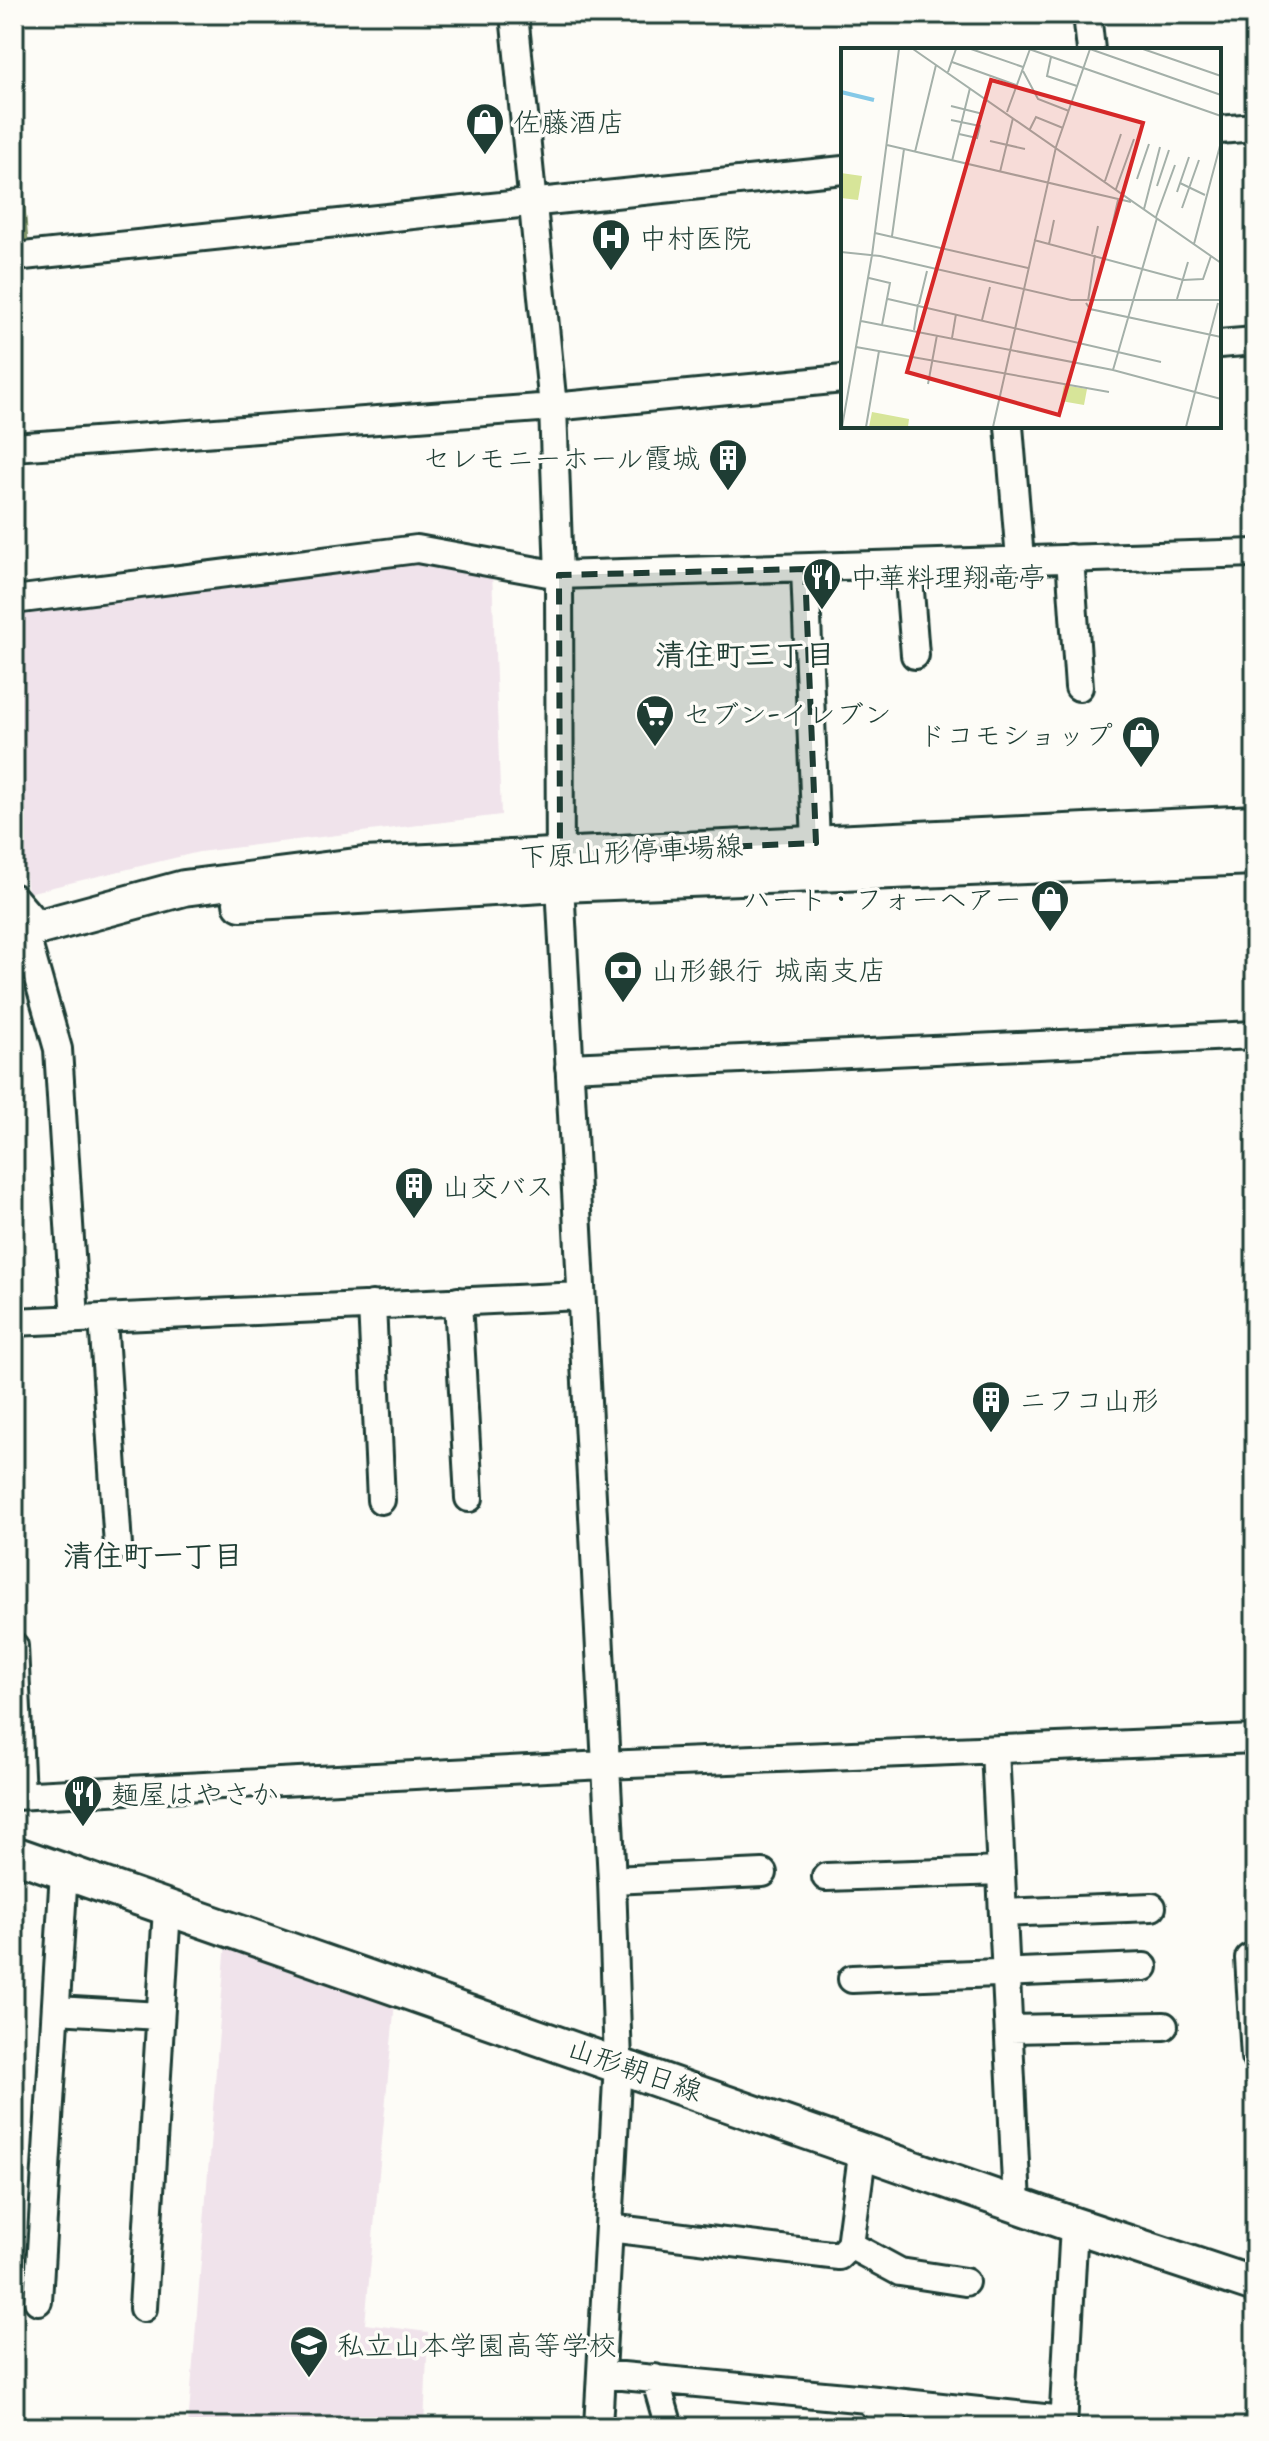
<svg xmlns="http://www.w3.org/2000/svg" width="1269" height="2441" font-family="Kalam,'Klee One',sans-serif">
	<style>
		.built { fill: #f0e3eb }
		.green { fill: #d7e599; stroke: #7b9166; stroke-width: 2 }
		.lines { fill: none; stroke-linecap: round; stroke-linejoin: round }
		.minor-casing { stroke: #1f3d34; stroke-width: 32 }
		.major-casing { stroke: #1f3d34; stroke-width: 40 }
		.minor { stroke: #fdfcf7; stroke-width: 26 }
		.major { stroke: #fdfcf7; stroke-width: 34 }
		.marked { fill: #1f3d34; fill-opacity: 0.2; stroke: #1f3d34; stroke-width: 6; stroke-dasharray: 16 10; stroke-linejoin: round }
		.labels { text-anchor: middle; stroke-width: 7; stroke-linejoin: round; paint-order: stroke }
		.poi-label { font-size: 28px; fill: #1f3d34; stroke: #fdfcf7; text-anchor: start }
		.street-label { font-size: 28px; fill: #1f3d34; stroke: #fdfcf7 }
		.neighbourhood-label { font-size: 30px; font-weight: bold; fill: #1f3d34; stroke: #fdfcf7 }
		.inset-river { fill: none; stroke: #85c9e7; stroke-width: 4 }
		.inset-road { fill: none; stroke: #a4b0a9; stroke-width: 2 }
		.view { fill: #d62828; fill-opacity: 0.15; stroke: #d62828; stroke-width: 4 }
		.inset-edge { fill: none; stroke: #1f3d34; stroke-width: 4 }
	</style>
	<rect width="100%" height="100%" fill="#fdfcf7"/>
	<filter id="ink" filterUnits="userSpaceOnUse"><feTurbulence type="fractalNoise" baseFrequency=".0125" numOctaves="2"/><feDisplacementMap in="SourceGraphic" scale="16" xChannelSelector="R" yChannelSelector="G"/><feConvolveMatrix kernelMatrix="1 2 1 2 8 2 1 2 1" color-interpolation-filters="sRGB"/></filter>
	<g filter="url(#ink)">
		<!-- built -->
		<path class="built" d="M420,557L492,571L501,815L199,852L28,893L25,867L14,868V610Z
			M226,1942L395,2002L365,2324L428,2332L424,2427H188Z"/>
		<!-- green -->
		<path class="green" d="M17,118L28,248L14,250V119Z"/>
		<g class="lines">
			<defs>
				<path id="minor" d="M514,14L553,407L559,575L560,884L612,1880L618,2063L598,2427
					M1087,14L1091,50
					M1219,130L1255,127
					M14,257L843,170
					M1219,344L1255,341
					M1009,426L1020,559
					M14,447L553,407L843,379
					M1070,558L1079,687
					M908,565L915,655
					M805,569L816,843
					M14,600L417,549L559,575L1255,553
					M14,898L39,927
					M30,950L58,1049L75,1319
					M569,1067L1255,1035
					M458,1301L469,1498
					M372,1305L381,1500
					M103,1318L118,1546
					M14,1322L581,1296
					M14,1646L21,1795
					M995,1750L1017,2204
					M14,1796L604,1765L1255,1739
					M826,1877L1001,1871
					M612,1880L763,1873
					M1003,1913L1152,1907
					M1255,1958H1249L1255,2057
					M852,1979L1144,1967
					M56,2010L160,2016
					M1009,2029L1164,2026
					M609,2228L839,2256L850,2245L863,2148
					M850,2245L900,2272L965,2282
					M38,2301L64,1871
					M143,2308L167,1908
					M601,2374L867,2399L896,2427
					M655,2378L669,2427
					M867,2399L1063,2420
					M1063,2427L1074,2225"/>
				<path id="major" d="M241,903L560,884L1255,857
					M14,934L184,888L364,865L1255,823
					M14,1854L1074,2225L1255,2285"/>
			</defs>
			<!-- minor casing -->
			<use href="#minor" class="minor-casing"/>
			<!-- major casing -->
			<use href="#major" class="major-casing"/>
			<!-- minor -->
			<use href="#minor" class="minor"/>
			<!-- major -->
			<use href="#major" class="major"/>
		</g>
	</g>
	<!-- marked area -->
	<path class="marked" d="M805,569L816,843L560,854L559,575Z"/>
	<!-- icons -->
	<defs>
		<symbol id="shop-pin" viewBox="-11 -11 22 30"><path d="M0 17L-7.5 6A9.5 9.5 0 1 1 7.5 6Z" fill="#1f3d34" stroke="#fdfcf7"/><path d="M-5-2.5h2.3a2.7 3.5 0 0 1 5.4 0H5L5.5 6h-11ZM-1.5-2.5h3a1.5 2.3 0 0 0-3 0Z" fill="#fff"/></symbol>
		<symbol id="hospital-pin" viewBox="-11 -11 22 30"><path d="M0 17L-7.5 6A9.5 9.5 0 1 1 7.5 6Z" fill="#1f3d34" stroke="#fdfcf7"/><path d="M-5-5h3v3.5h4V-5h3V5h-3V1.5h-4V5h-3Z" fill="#fff"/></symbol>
		<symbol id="building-pin" viewBox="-11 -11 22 30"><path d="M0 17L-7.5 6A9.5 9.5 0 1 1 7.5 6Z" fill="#1f3d34" stroke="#fdfcf7"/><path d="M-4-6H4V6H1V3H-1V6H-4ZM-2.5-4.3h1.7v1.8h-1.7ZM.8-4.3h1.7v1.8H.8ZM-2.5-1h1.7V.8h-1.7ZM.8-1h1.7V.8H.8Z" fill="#fff"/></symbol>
		<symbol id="restaurant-pin" viewBox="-11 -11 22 30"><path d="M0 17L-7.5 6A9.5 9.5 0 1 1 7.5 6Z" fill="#1f3d34" stroke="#fdfcf7"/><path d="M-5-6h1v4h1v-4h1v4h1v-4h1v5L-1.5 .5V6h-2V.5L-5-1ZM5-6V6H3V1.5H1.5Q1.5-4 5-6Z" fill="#fff"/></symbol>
		<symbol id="supermarket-pin" viewBox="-11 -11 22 30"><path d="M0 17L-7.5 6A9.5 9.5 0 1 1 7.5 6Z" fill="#1f3d34" stroke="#fdfcf7"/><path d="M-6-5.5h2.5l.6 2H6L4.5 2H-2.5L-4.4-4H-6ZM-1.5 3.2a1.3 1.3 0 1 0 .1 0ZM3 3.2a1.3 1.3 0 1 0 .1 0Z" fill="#fff"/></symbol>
		<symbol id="bank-pin" viewBox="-11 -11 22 30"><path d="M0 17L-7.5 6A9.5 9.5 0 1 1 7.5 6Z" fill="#1f3d34" stroke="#fdfcf7"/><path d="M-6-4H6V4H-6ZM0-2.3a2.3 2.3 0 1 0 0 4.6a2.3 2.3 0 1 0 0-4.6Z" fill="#fff"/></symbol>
		<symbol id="school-pin" viewBox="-11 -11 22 30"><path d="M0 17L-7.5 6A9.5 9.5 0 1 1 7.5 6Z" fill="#1f3d34" stroke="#fdfcf7"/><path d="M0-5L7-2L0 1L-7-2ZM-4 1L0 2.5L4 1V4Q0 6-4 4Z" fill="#fff"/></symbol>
	</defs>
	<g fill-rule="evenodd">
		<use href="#shop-pin" x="463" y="100" width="44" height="60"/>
		<use href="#hospital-pin" x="589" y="216" width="44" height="60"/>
		<use href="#building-pin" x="706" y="436" width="44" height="60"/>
		<use href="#restaurant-pin" x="800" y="555" width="44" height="60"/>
		<use href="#supermarket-pin" x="633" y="692" width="44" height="60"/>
		<use href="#shop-pin" x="1119" y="713" width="44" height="60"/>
		<use href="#shop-pin" x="1028" y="877" width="44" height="60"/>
		<use href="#bank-pin" x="601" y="948" width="44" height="60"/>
		<use href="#building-pin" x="392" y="1164" width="44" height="60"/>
		<use href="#building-pin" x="969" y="1378" width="44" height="60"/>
		<use href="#restaurant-pin" x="61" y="1772" width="44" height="60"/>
		<use href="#school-pin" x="287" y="2323" width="44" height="60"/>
	</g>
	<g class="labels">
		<!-- poi labels -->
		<g class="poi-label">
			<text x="513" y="132">佐藤酒店</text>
			<text x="639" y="248">中村医院</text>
			<text x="700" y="468" text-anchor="end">セレモニーホール霞城</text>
			<text x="850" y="587">中華料理翔竜亭</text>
			<text x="683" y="724">セブン-イレブン</text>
			<text x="1113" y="745" text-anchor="end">ドコモショップ</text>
			<text x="1022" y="909" text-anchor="end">ハート・フォーヘアー</text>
			<text x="651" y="980">山形銀行 城南支店</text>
			<text x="442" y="1196">山交バス</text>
			<text x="1019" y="1410">ニフコ山形</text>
			<text x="111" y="1804">麺屋はやさか</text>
			<text x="337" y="2355">私立山本学園高等学校</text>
		</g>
		<!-- street labels -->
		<g class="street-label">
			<text transform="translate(631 851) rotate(-3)" y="10">下原山形停車場線</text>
			<text transform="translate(635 2069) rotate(19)" y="10">山形朝日線</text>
		</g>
		<!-- neighbourhood labels -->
		<g class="neighbourhood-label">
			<text x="745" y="665">清住町三丁目</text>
			<text x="153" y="1566">清住町一丁目</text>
		</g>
	</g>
	<!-- overview -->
	<g transform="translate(841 48)">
		<rect width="380" height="380" fill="#fdfcf7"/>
		<path d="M0,125L21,128L17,152L0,150ZM223,337L246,341L243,357L220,353ZM31,364L68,371L67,379H28Z" fill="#d7e599"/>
		<path class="inset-river" d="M0,44L33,52"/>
		<path class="inset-road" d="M72,1L380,215M130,1L182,19M188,1L380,68M249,1L380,47M302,1L380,28M210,9L206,28L236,38M111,14L175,37M182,23L197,51L228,63M107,24L115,1M110,58L142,66M166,64L189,1M110,72L139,78L136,90L118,86M189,81L195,69L222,80M149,93L184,101M46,97L290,154M74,104L95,17M111,113L129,40M159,124L172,70M296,131L308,96M264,133L280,86M339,135L364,147M316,138L328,102M275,141L293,91M336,144L348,109M341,160L358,112M303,161L319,99M315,169L334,117M34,185L187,220M51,188L63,101M193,192L342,232L362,231L370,208M208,196L213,172M353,196L380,94M0,204L39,208L230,252H380M251,206L257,178M264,209L277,152M28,230L49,235L41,277M47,251L320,314M336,251L347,214M247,253L254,207M245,255L249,261L380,289M78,256L86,223M141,272L149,239M20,273L272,322L380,351M73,282L77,256M111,290L115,266M15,299L268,344M272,322L316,170M87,336L96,287M1,379L31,207L58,1M25,379L38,303M152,379L215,99L249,1M345,379L377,255"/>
		<path class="view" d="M150,32L302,75L218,367L66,324Z"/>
		<rect width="380" height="380" class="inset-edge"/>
	</g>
	<!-- margin -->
	<rect width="1269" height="2441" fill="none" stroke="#fdfcf7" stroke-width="48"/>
	<rect x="24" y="24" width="1221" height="2393" fill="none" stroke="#1f3d34" stroke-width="3" filter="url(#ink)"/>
</svg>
